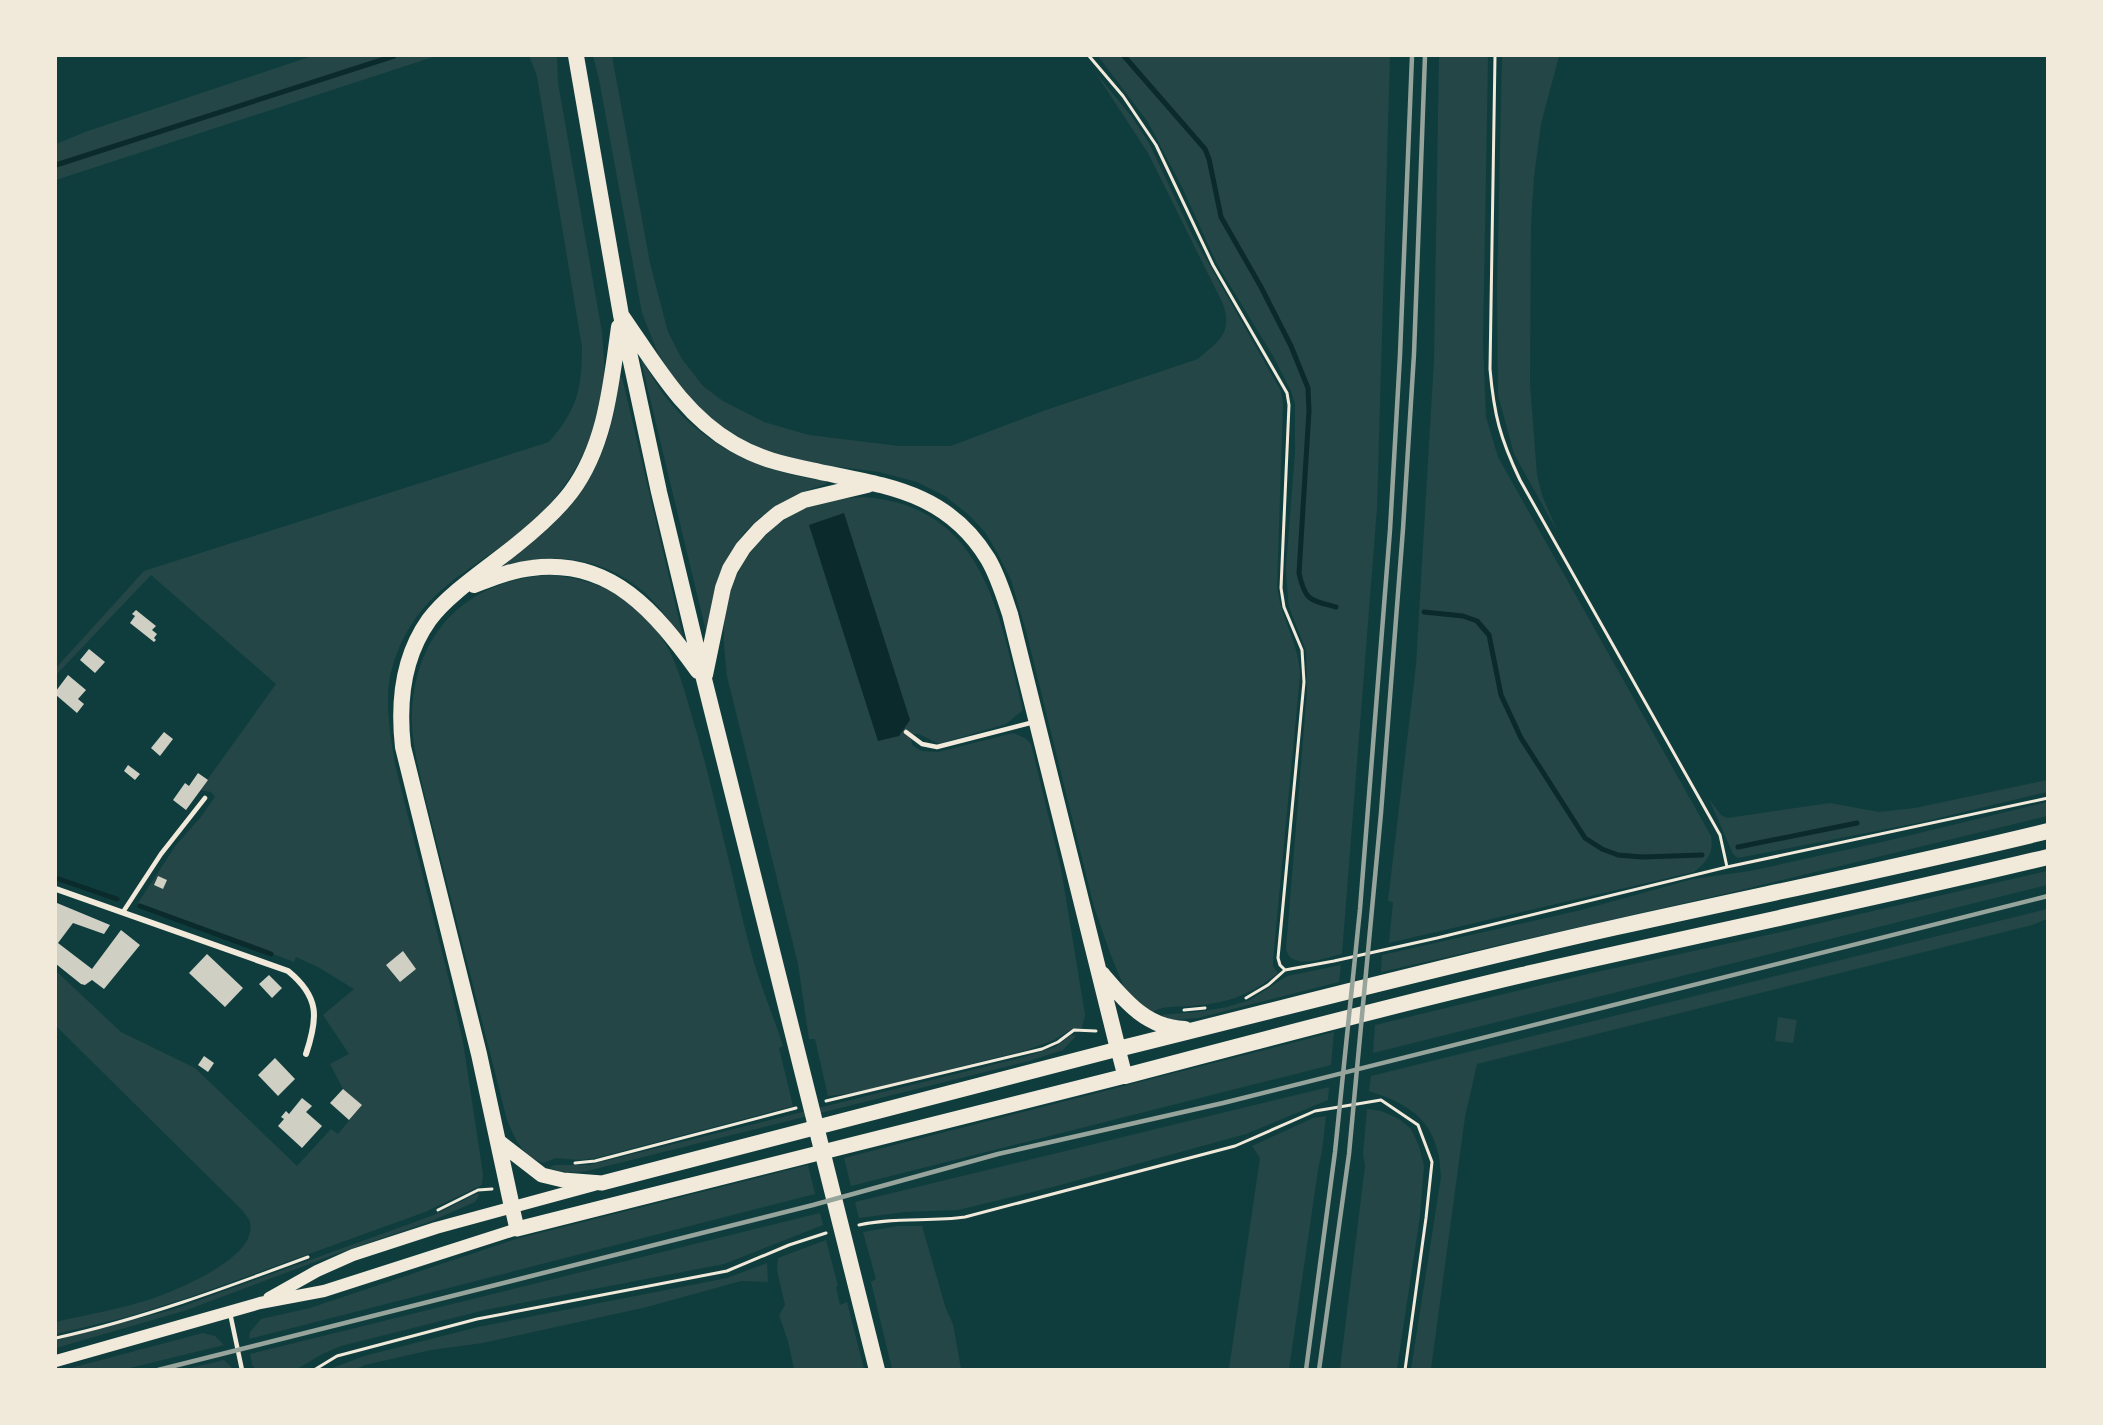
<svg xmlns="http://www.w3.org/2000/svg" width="2103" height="1425" font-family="Merriweather,serif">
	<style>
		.green { fill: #244646 }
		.water { fill: #0a2a2b }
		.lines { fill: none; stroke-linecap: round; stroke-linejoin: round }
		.stream { stroke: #0a2a2b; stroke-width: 5 }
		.building { fill: #cfcfc3 }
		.path { stroke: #f1e9da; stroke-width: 3 }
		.service { stroke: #f1e9da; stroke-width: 4.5 }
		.minor { stroke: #f1e9da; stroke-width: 6 }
		.secondary { stroke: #f1e9da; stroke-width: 12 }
		.primary { stroke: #f1e9da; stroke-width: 15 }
		.trunk { stroke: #f1e9da; stroke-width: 16 }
		.rail { stroke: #97a49c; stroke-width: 4.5 }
	</style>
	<rect width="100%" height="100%" fill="#0f3d3e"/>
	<!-- green -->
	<path class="green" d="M312,56H436L56,180V144L85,132Z
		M529,56H557L558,83L602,332C603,350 606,369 603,387C596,443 567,494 523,530C468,574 417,590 393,665C383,696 390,732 395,764L450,984L463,1042L483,1174L482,1185L425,1212L190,1297L127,1317L56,1334V1322C88,1314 123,1309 154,1298C179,1289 258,1257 250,1223C250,1219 245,1215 243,1211L56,1026V971L121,1032L195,1068L297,1166L331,1129L338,1134L362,1105L343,1089L330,1064L349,1054L323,1015L354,989L318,967L296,957L294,962L138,903L176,845L200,818L215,797L211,792L200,790L276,684L151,575L56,675V668L144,571L549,442C577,410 582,389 582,347L537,76Z
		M593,56H612L650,263L668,332L682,359L703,386L723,401L764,422L809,435L899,446H951L1046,410L1198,359C1219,341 1233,333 1223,304L1148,153L1095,72L1132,117L1149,143L1193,236L1281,391L1283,404L1277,587C1281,618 1299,644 1300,675L1273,960V966L1278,973C1249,996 1228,1003 1192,1006C1180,1007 1158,1005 1151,1014L1124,987L1110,953L1094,907L1026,631L1011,580L998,554L985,532L969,515L945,496L917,482L879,472L825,465L770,453L749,443L714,423L696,405L669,371L657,351L642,313L599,79Z
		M1098,56H1390L1377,508L1342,954C1326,957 1291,972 1286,949L1307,691L1306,651L1289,607L1287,587L1286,567L1295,452V404L1291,391L1273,356L1217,264L1182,187L1148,122Z
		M1439,56H1488L1483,343L1486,417L1498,457L1711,836C1714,853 1707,862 1694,872L1389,943L1393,902L1388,901L1416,665L1434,360Z
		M1502,56H1559L1541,124L1534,177L1531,224L1530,384L1537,475L1542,495L1557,531L1514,454L1498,395L1497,289Z
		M643,360C679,434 747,471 826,481V484C748,507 710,559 708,640L641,361Z
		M622,377L684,641L682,642C647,573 579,542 504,567V562C575,515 611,465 619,378Z
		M864,497C985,506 999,615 1023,710L1006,724L939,744L919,734H914L911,738L912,745L921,751L938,752L1013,733L1025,738L1031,744L1061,868L1085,1015L1082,1028L1072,1029L1054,1040L1027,1050L855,1093L828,1096L815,1039H809L798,964L727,676C725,656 722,636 725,616C731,564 772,515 823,502C836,499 850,498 864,497Z
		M552,575C600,581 630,594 659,634C676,657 683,686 691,713C704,756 714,798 724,841C735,883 743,927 756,969C764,995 775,1020 783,1046L779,1048L793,1106L596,1158L579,1160L556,1158L543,1163C522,1156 515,1139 507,1120L423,788C418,765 411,740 412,715C414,632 469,578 552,575Z
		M2047,780V792L1922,822L1738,858L1733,854L1709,799L1721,815L1727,818L1830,803L1879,812L1915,808Z
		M2047,802V816L1733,892L1381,972L1382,955L1581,910L1693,879L1750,871L1882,842Z
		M2047,871V885L1373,1053L1375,1025L1592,973L1786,931Z
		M2047,909V919L2032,925L1477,1064L1465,1117L1431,1369H1411L1441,1177C1440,1168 1440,1158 1437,1149C1428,1114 1400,1101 1369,1091L1371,1076Z
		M1341,965L1339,982L1198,1018L1173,1020L1160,1015L1197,1012L1227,1007L1250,1000L1287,976Z
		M1778,1017L1797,1020L1793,1043L1775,1041Z
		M1334,1032L1331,1065L851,1186L844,1158Z
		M1071,1035L1076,1036L1063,1050L1029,1061L587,1171C573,1173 563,1173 549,1168L554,1165H589L1028,1056L1055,1047Z
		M1329,1087L1328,1100L1246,1134L1053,1187L958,1210L905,1212L859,1218L855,1202Z
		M1367,1109L1381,1111L1399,1119L1411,1129L1419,1146L1424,1166L1420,1216L1397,1369H1340L1365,1166L1363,1155Z
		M1326,1116L1322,1151L1318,1170L1289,1369H1229L1260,1158L1252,1146L1313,1118Z
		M808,1165L815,1194L249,1339L250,1332L261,1319L310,1308L516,1239Z
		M478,1193L479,1196L475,1202L429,1222L336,1254L187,1310L56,1348V1340L175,1309L434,1215Z
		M820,1213L823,1225L724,1264L485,1310L341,1346L322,1354L297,1369H256L252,1365L250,1354Z
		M898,1226H922L946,1309L953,1324L961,1369H892L871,1282L876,1279L863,1232Z
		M826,1240L838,1286L836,1287L840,1305L847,1302L864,1369H794L788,1341L779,1315L785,1305L777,1270L778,1258Z
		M767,1263L768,1282L741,1281L647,1307L483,1343L431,1350L365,1365L356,1369H330L364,1356L478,1327L727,1278Z
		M203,1333L215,1336L224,1345L126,1369H67Z
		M224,1360L233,1369H186Z"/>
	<!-- water -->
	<path class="water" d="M844,513L910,720L899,736L878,741L809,525Z"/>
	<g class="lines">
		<!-- stream -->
		<path class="stream" d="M1124,56L1205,149L1209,159L1221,217L1261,287L1291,346L1308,388L1309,411L1299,573C1305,601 1310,600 1336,607
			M56,165L394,56
			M1424,612L1463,616L1477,621L1489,635L1501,695L1521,738L1585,838L1602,849L1618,855L1642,857L1702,855
			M1738,847L1857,823
			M56,878L117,899
			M140,906L271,954"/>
	</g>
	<!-- building -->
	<path class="building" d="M136,610L156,626L152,630L157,634L154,638L156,640L154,642L130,623L135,616L132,614Z
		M89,649L105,662L95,673L80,660Z
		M68,675L86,690L78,699L84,704L77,713L56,695V691Z
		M164,732L173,739L160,756L151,748Z
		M128,765L140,774L135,780L124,771Z
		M198,773L208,780L186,810L173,800L185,783L189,786Z
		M158,876L167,880L163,889L154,885Z
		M57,903L110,925L104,934L73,923L58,943L92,969L121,930L140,945L104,989L92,980L85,985L81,984L56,964V905Z
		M403,951L416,969L400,982L386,965Z
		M207,954L243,988L225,1007L189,973Z
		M269,975L282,988L272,998L259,984Z
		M204,1056L214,1063L208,1072L198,1065Z
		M275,1058L295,1079L278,1096L258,1075Z
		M343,1089L362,1105L349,1120L330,1103Z
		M302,1098L312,1106L306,1112L322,1126L302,1148L278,1126L284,1119L281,1117L286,1111L289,1114Z"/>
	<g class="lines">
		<!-- path -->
		<path class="path" d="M1089,56L1123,96L1156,145L1213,265L1287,393L1289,405L1281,588L1284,607L1302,650L1304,682L1278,958L1280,965L1285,970
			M1495,56L1490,369C1494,415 1500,438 1520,480L1720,835L1727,867
			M1246,998L1268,985L1285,970L1334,961L1437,938L1727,867L2048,798
			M1184,1010L1205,1008
			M826,1101L1042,1049L1058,1042L1074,1030L1096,1031
			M575,1163L595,1161L796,1108
			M438,1210L478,1190L492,1189
			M859,1225C894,1217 930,1222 965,1217L1235,1146L1315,1111L1381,1100L1418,1125L1432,1162L1426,1218L1405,1370
			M56,1338C142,1319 225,1288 308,1257
			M314,1370L337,1356L477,1319L727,1271L789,1245L826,1233"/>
		<!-- service -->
		<path class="service" d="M906,732L922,744L937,747L1034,722
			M123,912L161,854L205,798
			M230,1313L242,1370"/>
		<!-- minor -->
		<path class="minor" d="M56,889L288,971C320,997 318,1018 306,1054"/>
		<!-- secondary -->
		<path class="secondary" d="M269,1298L317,1271L353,1255L436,1228L594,1185
			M56,1361L260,1303L324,1291L517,1229"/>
		<!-- primary -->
		<path class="primary" d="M498,1141L542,1175L563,1180L602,1183L1118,1049L1125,1076L517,1229L512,1207"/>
		<!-- trunk -->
		<path class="trunk" d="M576,56L621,315L659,492L704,679L877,1370
			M621,315C654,362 682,414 734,444C760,459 782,464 811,470C884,486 946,490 988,559C998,576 1004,596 1010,614L1118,1049C1284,1008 1450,964 1617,927C1760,895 1905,866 2048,831
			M474,585C493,578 512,570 532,568C612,558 656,613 698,671
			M705,675L723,588L730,569L743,548L760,529L779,513L804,500L867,485
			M1102,974C1125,1001 1147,1028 1185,1029
			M1125,1076C1257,1041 1389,1006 1522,975C1697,935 1873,899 2048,857
			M512,1207L479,1054L403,747C398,703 402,658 429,620C448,594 489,567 515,546C535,530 555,513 571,492C606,445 611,384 619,327"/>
		<!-- rail -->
		<path class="rail" d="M158,1370L813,1205L998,1154L1223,1103L2048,896
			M1306,1370L1335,1152L1360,909L1390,530L1400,355L1412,56
			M1319,1370L1349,1154L1381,813L1403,529L1414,354L1425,56"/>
	</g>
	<!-- border -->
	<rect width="2103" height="1425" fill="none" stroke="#f1e9da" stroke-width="114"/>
</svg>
